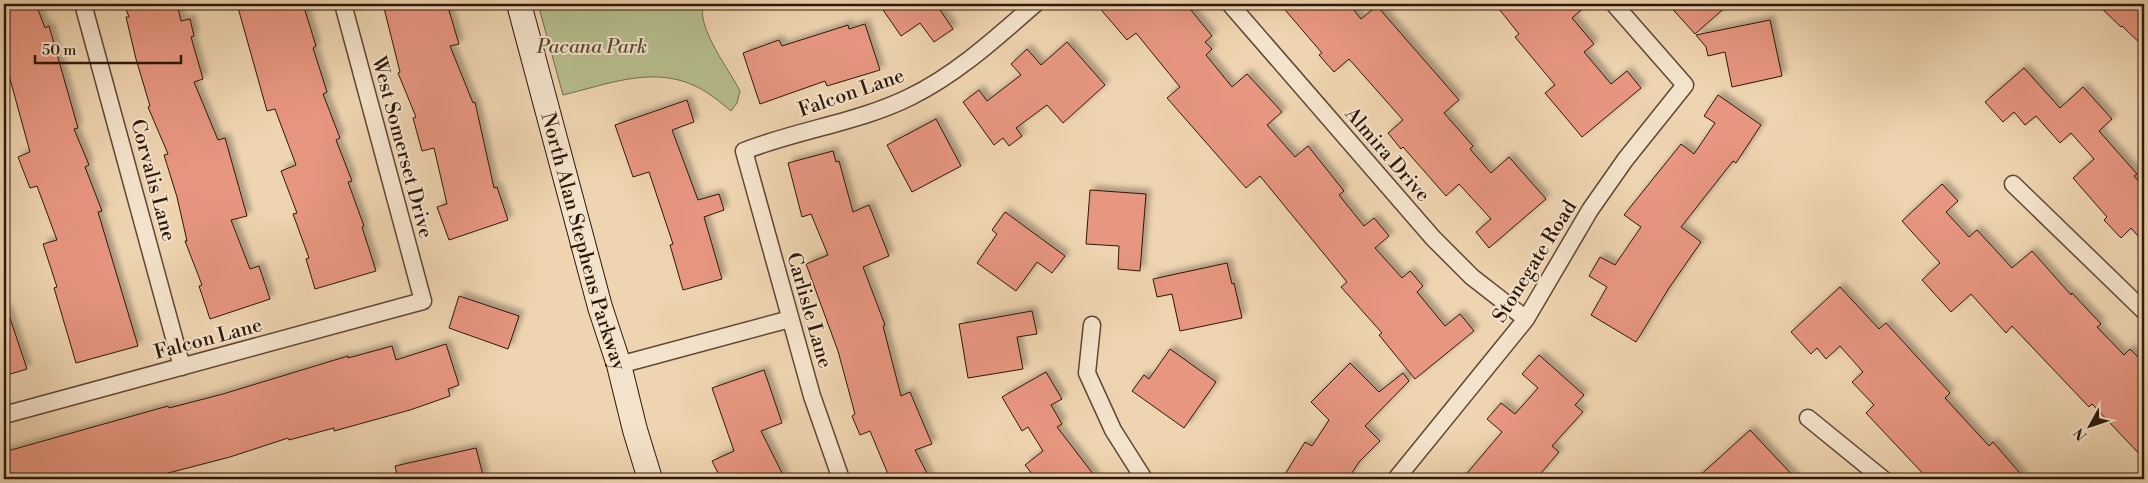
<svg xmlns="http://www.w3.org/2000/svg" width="2148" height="483" font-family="'Libre Bodoni',serif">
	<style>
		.green { fill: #b6bd8d; stroke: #726a4c }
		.building { fill: #e79680; stroke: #2f180a; filter: url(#shadow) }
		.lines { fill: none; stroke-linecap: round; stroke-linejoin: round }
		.street-casing { stroke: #5f4734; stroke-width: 19 }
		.secondary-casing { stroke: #2f180a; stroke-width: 26 }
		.street { stroke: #f4e3cc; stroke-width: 16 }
		.secondary { stroke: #f4e3cc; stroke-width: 24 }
		.labels { text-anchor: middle; stroke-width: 4; stroke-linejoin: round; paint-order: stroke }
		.park-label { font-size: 20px; font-style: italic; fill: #584a31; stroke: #f4e3cc }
		.street-label { font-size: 20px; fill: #2f180a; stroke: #f4e3cc }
	</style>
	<defs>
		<filter id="shadow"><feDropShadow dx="4.5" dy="-4.5" stdDeviation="2.5" flood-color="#0004"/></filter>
	</defs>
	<rect width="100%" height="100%" fill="#eed4b0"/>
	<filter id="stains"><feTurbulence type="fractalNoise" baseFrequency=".004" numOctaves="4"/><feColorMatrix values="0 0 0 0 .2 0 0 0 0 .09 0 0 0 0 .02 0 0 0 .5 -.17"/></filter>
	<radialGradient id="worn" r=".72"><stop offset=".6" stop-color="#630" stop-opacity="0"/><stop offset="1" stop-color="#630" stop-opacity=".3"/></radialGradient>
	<!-- green -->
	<path class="green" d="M538,4H703C697,29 729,69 740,91L737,103L731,111C719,101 707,91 693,85C651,66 605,85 563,95Z"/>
	<!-- building -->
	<path class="building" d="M4,4H36L45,28L49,26L78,128L74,129L89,165L85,167L102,211L98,212L138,346L76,363L54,288L57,287L43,244L57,240L37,186L30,188L18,157L30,152L4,57Z
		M124,4H177L181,21L190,19L194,36L191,37L203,79L194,82L218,140L225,138L247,216L231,220L250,269L259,266L270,299L210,319L199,286L202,285L185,241H187L177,197L164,155L168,154L148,107L150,106L136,59L126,17H129Z
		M237,4H303L316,46L313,48L327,92L323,94L340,138L336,140L352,181L348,182L364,226L362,227L376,271L315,289L306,259L309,258L293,214L297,213L281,171L296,165L275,109L267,111Z
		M383,4H447L459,44L450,46L473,103L475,102L494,188L497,187L508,220L449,240L437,207L447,204L434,148L422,151L413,118L416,117L398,73L400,72Z
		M879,4H936L953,29L934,42L920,23L901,36Z
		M1096,4H1186L1212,36L1205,42L1212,49L1206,55L1232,87L1247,74L1282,112L1267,125L1295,157L1308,146L1344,191L1339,195L1364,226L1374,218L1389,236L1375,248L1402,278L1410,271L1423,286L1417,292L1445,326L1460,314L1474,331L1415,379L1379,335L1382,333L1341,287L1347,282L1260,176L1246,188L1167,98L1180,87L1136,33L1127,40Z
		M1280,4H1349L1361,19L1377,6L1459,100L1444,113L1473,146L1470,149L1491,173L1509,157L1546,199L1489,248L1476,232L1491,219L1459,184L1446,196L1403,147L1401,149L1388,133L1403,120L1349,59L1334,72L1319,55L1322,53Z
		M1495,4H1588L1572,18L1594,44L1584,52L1611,84L1627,71L1641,88L1582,137L1545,93L1555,85L1515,37L1519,34Z
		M1668,4H1729L1695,34Z
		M2097,4H2144V47L2122,26L2121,27Z
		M1770,20L1782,76L1732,87L1725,52L1708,56L1706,47L1696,35Z
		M865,24L880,70L827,86L825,81L760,104L743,53L779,40L782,46L848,25L849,29Z
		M1067,42L1105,85L1063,123L1047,105L1016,128L1022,136L1009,146L1003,138L994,145L963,102L979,90L987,101L1021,75L1011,64L1027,49L1041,65Z
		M2024,68L2060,108L2083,87L2112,119L2099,131L2137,174L2134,176L2144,187V243L2131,228L2121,238L2104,220L2107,217L2073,178L2094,159L2071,133L2060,143L2036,116L2025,125L2014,112L2003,122L1985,102Z
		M1718,95L1761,125L1736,163L1733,161L1681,227L1701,242L1669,288L1636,342L1591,315L1607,287L1589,276L1600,257L1615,265L1641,227L1624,215L1681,144L1694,154L1715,123L1704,116Z
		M687,100L694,122L672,130L698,200L719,194L724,210L704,217L722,279L683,290L670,245L673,244L649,172L633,177L615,125Z
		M936,119L961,166L912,192L887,145Z
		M833,151L836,162L839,161L853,212L869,205L889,256L863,267L885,325L883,326L901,396L910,392L932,444L915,450L930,479H890L870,431L860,435L852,416L855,414L838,351L806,264L828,255L811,214L802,217L788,163Z
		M1942,184L1958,201L1946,212L1969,237L1977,230L2012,268L2032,251L2071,295L2072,293L2101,324L2097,327L2124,355L2130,349L2144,363V459L2092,404L2089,407L2012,326L2006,333L1971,294L1951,312L1922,280L1940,263L1902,221Z
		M1090,190L1146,194L1140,271L1118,269L1119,246L1086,244Z
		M1005,212L1065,256L1052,273L1037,262L1016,291L977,263L997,234L992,230Z
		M1227,263L1232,284L1234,283L1242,318L1180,331L1172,294L1157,297L1153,279Z
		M1840,287L1879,329L1886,323L1950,393L1945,398L1989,446L1993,442L2025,479H1928L1866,413L1874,405L1852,382L1863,372L1840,346L1826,359L1817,348L1811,354L1791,332Z
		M459,296L519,316L508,349L449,328Z
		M4,309H7L27,369L4,376Z
		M1032,311L1037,334L1017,337L1023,369L968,378L959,324Z
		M446,344L459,385L448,389L450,396L410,410L334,431V428L289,440L288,438L230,457L145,479H6L4,452L168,406L169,408L223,394L348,356V358L392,346L396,360Z
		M1170,349L1216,382L1184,428L1132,391L1144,375L1149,379Z
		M1539,355L1584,395L1575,405L1583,412L1552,446L1559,452L1536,479H1462L1502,432L1487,419L1501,403L1515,414L1538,388L1522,374Z
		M1350,363L1379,392L1403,373L1409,381L1365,426L1380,441L1359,462L1348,479H1282L1305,442L1312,446L1329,420L1311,402Z
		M764,370L782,423L761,431L785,479H721L712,461L734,451L712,388Z
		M1046,372L1062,399L1051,405L1062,424L1057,427L1097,479H1036L1025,465L1043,451L1028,427L1022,431L1002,397Z
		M1750,430L1796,479H1696Z
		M476,448L484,479H398L395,466Z"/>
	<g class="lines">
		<defs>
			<path id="street" d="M83,4L182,367
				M1230,4L1433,238L1472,277L1526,319
				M2013,184L2144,311
				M1092,325L1087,373L1113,430L1144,479
				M619,365L790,319
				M4,415L423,301L343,4
				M1808,418L1883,479
				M841,479L812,396L744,151C797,130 860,122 910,97C957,74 996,38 1035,4
				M1396,479L1526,319L1590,210L1625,160L1685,85L1614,4"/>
			<g id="secondary">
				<path id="s1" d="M519,4L600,307L619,365L635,430L650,479"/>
			</g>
		</defs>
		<!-- street casing -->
		<use href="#street" class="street-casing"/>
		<!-- secondary casing -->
		<use href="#secondary" class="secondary-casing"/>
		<!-- street -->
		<use href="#street" class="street"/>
		<!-- secondary -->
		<use href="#secondary" class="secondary"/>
	</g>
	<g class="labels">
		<!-- park labels -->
		<g class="park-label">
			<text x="592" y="53">Pacana Park</text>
		</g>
		<!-- street labels -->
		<g class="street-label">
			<text transform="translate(851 92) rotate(-19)" y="7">Falcon Lane</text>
			<text transform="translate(403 147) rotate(75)" y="7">West Somerset Drive</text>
			<text transform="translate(1388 154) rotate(49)" y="7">Almira Drive</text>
			<text transform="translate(154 180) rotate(75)" y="7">Corvalis Lane</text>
			<text dy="7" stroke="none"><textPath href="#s1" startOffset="246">North Alan Stephens Parkway</textPath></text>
			<text transform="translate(1534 261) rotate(-58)" y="7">Stonegate Road</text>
			<text transform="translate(810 310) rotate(74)" y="7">Carlisle Lane</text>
			<text transform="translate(208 338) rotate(-15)" y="7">Falcon Lane</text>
		</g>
	</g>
	<!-- margin -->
	<rect width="2148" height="483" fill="none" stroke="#eed4b0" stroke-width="20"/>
	<rect x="5" y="5" width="2138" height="473" fill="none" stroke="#2f180a" stroke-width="2.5"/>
	<rect x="10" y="10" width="2128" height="463" fill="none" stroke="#2f180a"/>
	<!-- north arrow -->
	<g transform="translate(2090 426) rotate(230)" stroke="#f4e3cc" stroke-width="4" paint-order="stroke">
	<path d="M0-4L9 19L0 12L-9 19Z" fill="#2f180a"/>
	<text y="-8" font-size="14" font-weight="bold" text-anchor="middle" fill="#2f180a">N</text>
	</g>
	<!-- scale -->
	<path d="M35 55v8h146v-8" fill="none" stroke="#2f180a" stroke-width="2.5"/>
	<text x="42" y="55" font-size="15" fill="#2f180a" stroke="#f4e3cc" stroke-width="4" paint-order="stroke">50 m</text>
	<rect width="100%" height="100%" filter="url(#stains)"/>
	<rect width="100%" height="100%" fill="url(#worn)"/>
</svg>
